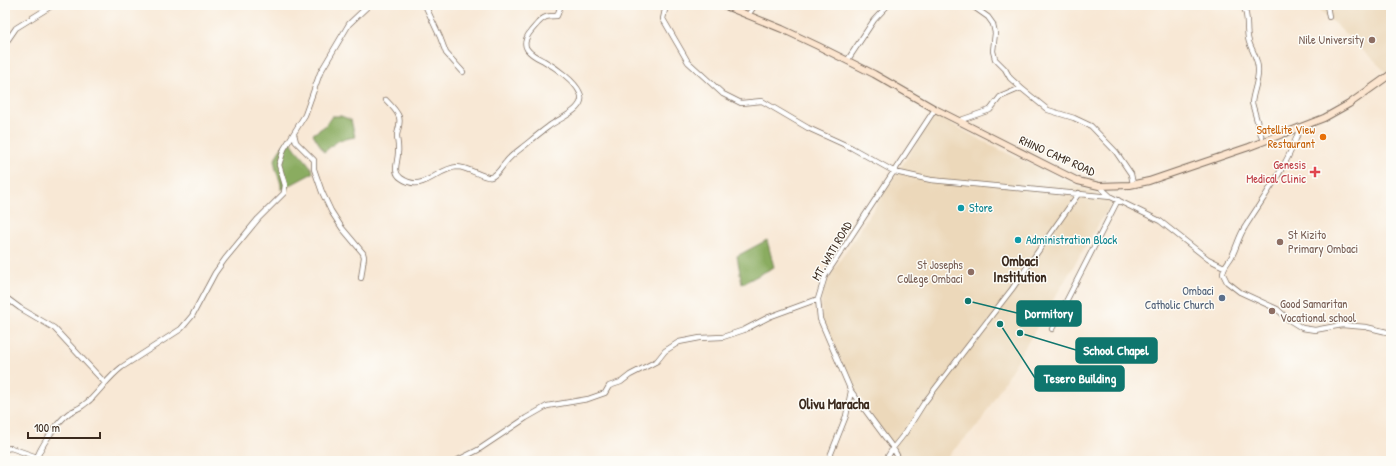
<svg xmlns="http://www.w3.org/2000/svg" width="1396" height="466" font-family="'Patrick Hand',sans-serif">
	<style>
		.built { fill: #ecd8ba }
		.forest { fill: #8aac60; stroke: #626b3f }
		.lines { fill: none; stroke-linecap: round; stroke-linejoin: round }
		.street-casing { stroke: #7d6c5e; stroke-width: 6 }
		.secondary-casing { stroke: #7d6c5e; stroke-width: 8 }
		.street { stroke: #fff; stroke-width: 4.5 }
		.secondary { stroke: #fce5cf; stroke-width: 6 }
		.education-dot { fill: #8d6e63; stroke: #fdfcf7; stroke-width: 1.5 }
		.food-dot { fill: #e8710a; stroke: #fdfcf7; stroke-width: 1.5 }
		.health-dot { fill: #e0444e; stroke: #fdfcf7; stroke-width: 1.5 }
		.culture-dot { fill: #0f9aa8; stroke: #fdfcf7; stroke-width: 1.5 }
		.service-dot { fill: #5c6f8a; stroke: #fdfcf7; stroke-width: 1.5 }
		.labels { text-anchor: middle; stroke-width: 3; stroke-linejoin: round; paint-order: stroke }
		.education-label { font-size: 12px; fill: #785e54; stroke: #fdfcf7; text-anchor: end }
		.food-label { font-size: 12px; fill: #c56008; stroke: #fdfcf7; text-anchor: end }
		.street-label { font-size: 12px; fill: #3b2a1e; stroke: #fdfcf7 }
		.health-label { font-size: 12px; fill: #be3a42; stroke: #fdfcf7; text-anchor: end }
		.culture-label { font-size: 12px; fill: #0d838f; stroke: #fdfcf7; text-anchor: start }
		.service-label { font-size: 12px; fill: #4e5e75; stroke: #fdfcf7; text-anchor: end }
		.quarter-label { font-size: 14px; font-weight: bold; fill: #3b2a1e; stroke: #fdfcf7 }
		.leader { fill: none; stroke: #0f766e; stroke-width: 1.5 }
		.callout-dot { fill: #0f766e; stroke: #fdfcf7; stroke-width: 1.5 }
		.callout { fill: #0f766e; stroke: #0f766e; stroke-width: 1.5 }
		.callout-label { font-size: 13px; text-anchor: middle; font-weight: bold; fill: #fff }
	</style>
	<rect width="100%" height="100%" fill="#fdfcf7"/>
	<filter id="ink" filterUnits="userSpaceOnUse"><feTurbulence type="fractalNoise" baseFrequency=".025" numOctaves="2"/><feDisplacementMap in="SourceGraphic" scale="8" xChannelSelector="R" yChannelSelector="G"/><feConvolveMatrix kernelMatrix="1 2 1 2 8 2 1 2 1" color-interpolation-filters="sRGB"/></filter>
	<filter id="wash" filterUnits="userSpaceOnUse"><feTurbulence type="fractalNoise" baseFrequency=".012" numOctaves="4" result="noise"/><feDisplacementMap in="SourceGraphic" scale="16" xChannelSelector="R" yChannelSelector="G"/><feGaussianBlur stdDeviation="0.9" result="paint"/><feColorMatrix in="noise" values="0 0 0 0 0 0 0 0 0 0 0 0 0 0 0 0 0 1.4 0 .05"/><feComposite in="paint" operator="in"/></filter>
	<g filter="url(#wash)">
		<rect width="100%" height="100%" fill="#f8e8d5"/>
		<!-- built -->
		<path class="built" d="M1319,5H1391V70L1387,73L1321,11Z
			M935,115L992,146L1112,202L979,424L943,461H900L850,380L822,318L821,299L827,280Z"/>
		<!-- forest -->
		<path class="forest" d="M332,116H341L351,120L355,137L339,140L324,152L313,134L325,126Z
			M288,140L291,141C296,153 308,159 313,172L311,174L281,190C282,180 276,175 275,165C273,157 283,146 288,140Z
			M767,240L774,267L742,284L737,256Z"/>
	</g>
	<g filter="url(#ink)">
		<g class="lines">
			<defs>
				<path id="street" d="M425,5L440,37L446,53L463,72
					M666,5L663,19L688,62L723,94L741,103L762,101L808,128L852,148L895,172L931,180L1111,197
					M971,5L988,17L993,24L995,33L993,51L995,59L1005,69L1010,78L1021,88
					M1243,5C1250,19 1245,29 1249,42C1252,51 1258,59 1258,69C1259,81 1253,91 1252,103L1263,142
					M1327,5L1329,17
					M748,15L755,5
					M5,44L16,28L53,5
					M847,61L874,20L888,5
					M386,100C391,105 397,111 399,117C401,123 398,129 397,135C397,141 399,147 398,153C398,162 392,172 401,178C423,194 437,168 457,167C469,167 484,179 491,177C498,175 502,166 506,162C512,154 521,149 529,142C535,137 541,132 548,127C557,119 588,109 580,93C575,81 555,67 544,61C538,58 531,55 527,49C525,46 525,43 526,40C527,34 534,28 538,23C544,16 548,16 557,16L561,5
					M958,121L990,110L1000,97L1021,88L1048,110L1074,118L1091,126L1116,152L1131,174L1133,184
					M1300,127C1289,164 1265,195 1245,227C1239,236 1237,246 1232,256C1229,262 1223,266 1223,274L1227,282L1240,292L1277,309L1289,320L1302,328L1315,330L1342,325L1366,327L1391,333
					M294,134L296,142L314,160V169L322,192L331,211L342,228L363,253L364,257L361,278
					M1099,186L1111,197L1160,221L1208,259L1224,267
					M5,297L20,308L54,328L105,383
					M1052,329L1118,200
					M851,391L893,448L900,461
					M5,449L11,448L37,457
					M36,461C39,448 58,421 69,413C72,411 74,411 77,409C82,407 86,403 90,400C101,389 110,376 122,367L181,329L192,316L215,273L225,259L258,219L284,193L285,185L279,165L284,149L305,115L320,73L349,24L369,5
					M456,461L478,450L526,418L547,406L588,399L605,393L609,386L621,382L630,375L657,361L665,351L679,342L700,338L723,337L744,330L769,317L818,299
					M828,461L846,416L851,391L820,319L818,299L825,276L935,109
					M885,461L893,448L905,433L924,403L1012,289L1048,237L1079,193"/>
				<path id="secondary" d="M723,5L782,29L818,46L874,74L935,109L1054,169L1078,181L1099,186L1130,185L1149,181L1249,147L1324,118L1349,104L1391,74"/>
			</defs>
			<!-- street casing -->
			<use href="#street" class="street-casing"/>
			<!-- secondary casing -->
			<use href="#secondary" class="secondary-casing"/>
			<!-- street -->
			<use href="#street" class="street"/>
			<!-- secondary -->
			<use href="#secondary" class="secondary"/>
		</g>
	</g>
	<!-- markers -->
	<g class="education-dot">
		<circle cx="1372" cy="40" r="4"/>
		<circle cx="1280" cy="242" r="4"/>
		<circle cx="971" cy="272" r="4"/>
		<circle cx="1272" cy="311" r="4"/>
	</g>
	<circle class="food-dot" cx="1323" cy="137" r="4"/>
	<path class="health-dot" d="M1313 166h4v4h4v4h-4v4h-4v-4h-4v-4h4z"/>
	<g class="culture-dot">
		<circle cx="961" cy="208" r="4"/>
		<circle cx="1018" cy="240" r="4"/>
	</g>
	<circle class="service-dot" cx="1222" cy="298" r="4"/>
	<g class="labels">
		<!-- education labels -->
		<g class="education-label">
			<text x="1364" y="44">Nile University</text>
			<text x="1288" y="239" text-anchor="start">St Kizito<tspan x="1288" dy="14">Primary Ombaci</tspan></text>
			<text x="963" y="269">St Josephs<tspan x="963" dy="14">College Ombaci</tspan></text>
			<text x="1280" y="308" text-anchor="start">Good Samaritan<tspan x="1280" dy="14">Vocational school</tspan></text>
		</g>
		<!-- food labels -->
		<g class="food-label">
			<text x="1315" y="134">Satellite View<tspan x="1315" dy="14">Restaurant</tspan></text>
		</g>
		<!-- street labels -->
		<g class="street-label">
			<text transform="translate(1057 156) rotate(24)" y="4">RHINO CAMP ROAD</text>
			<text transform="translate(832 251) rotate(-59)" y="4">MT. WATI ROAD</text>
		</g>
		<!-- health labels -->
		<g class="health-label">
			<text x="1306" y="169">Genesis<tspan x="1306" dy="14">Medical Clinic</tspan></text>
		</g>
		<!-- culture labels -->
		<g class="culture-label">
			<text x="969" y="212">Store</text>
			<text x="1026" y="244">Administration Block</text>
		</g>
		<!-- service labels -->
		<g class="service-label">
			<text x="1214" y="295">Ombaci<tspan x="1214" dy="14">Catholic Church</tspan></text>
		</g>
		<!-- quarter labels -->
		<g class="quarter-label">
			<text x="1020" y="266">Ombaci<tspan x="1020" dy="16">Institution</tspan></text>
			<text x="834" y="409">Olivu Maracha</text>
		</g>
	</g>
	<!-- callouts -->
	<path class="leader" d="M968 301L1017 313M1020 333L1076 350M1000 324L1035 378"/>
	<g class="callout-dot">
		<circle cx="968" cy="301" r="4"/>
		<circle cx="1020" cy="333" r="4"/>
		<circle cx="1000" cy="324" r="4"/>
	</g>
	<g class="callout">
		<rect x="1017" y="301" width="64" height="25" rx="4"/>
		<rect x="1076" y="338" width="81" height="25" rx="4"/>
		<rect x="1035" y="366" width="89" height="25" rx="4"/>
	</g>
	<g class="callout-label">
		<text x="1049" y="318">Dormitory</text>
		<text x="1116" y="355">School Chapel</text>
		<text x="1080" y="383">Tesero Building</text>
	</g>
	<!-- margin -->
	<rect width="1396" height="466" fill="none" stroke="#fdfcf7" stroke-width="20"/>
	<!-- scale -->
	<path d="M28 432v6h72v-6" fill="none" stroke="#3b2a1e" stroke-width="2"/>
	<text x="34" y="432" font-size="12" fill="#3b2a1e" stroke="#fdfcf7" stroke-width="3" paint-order="stroke">100 m</text>
</svg>
